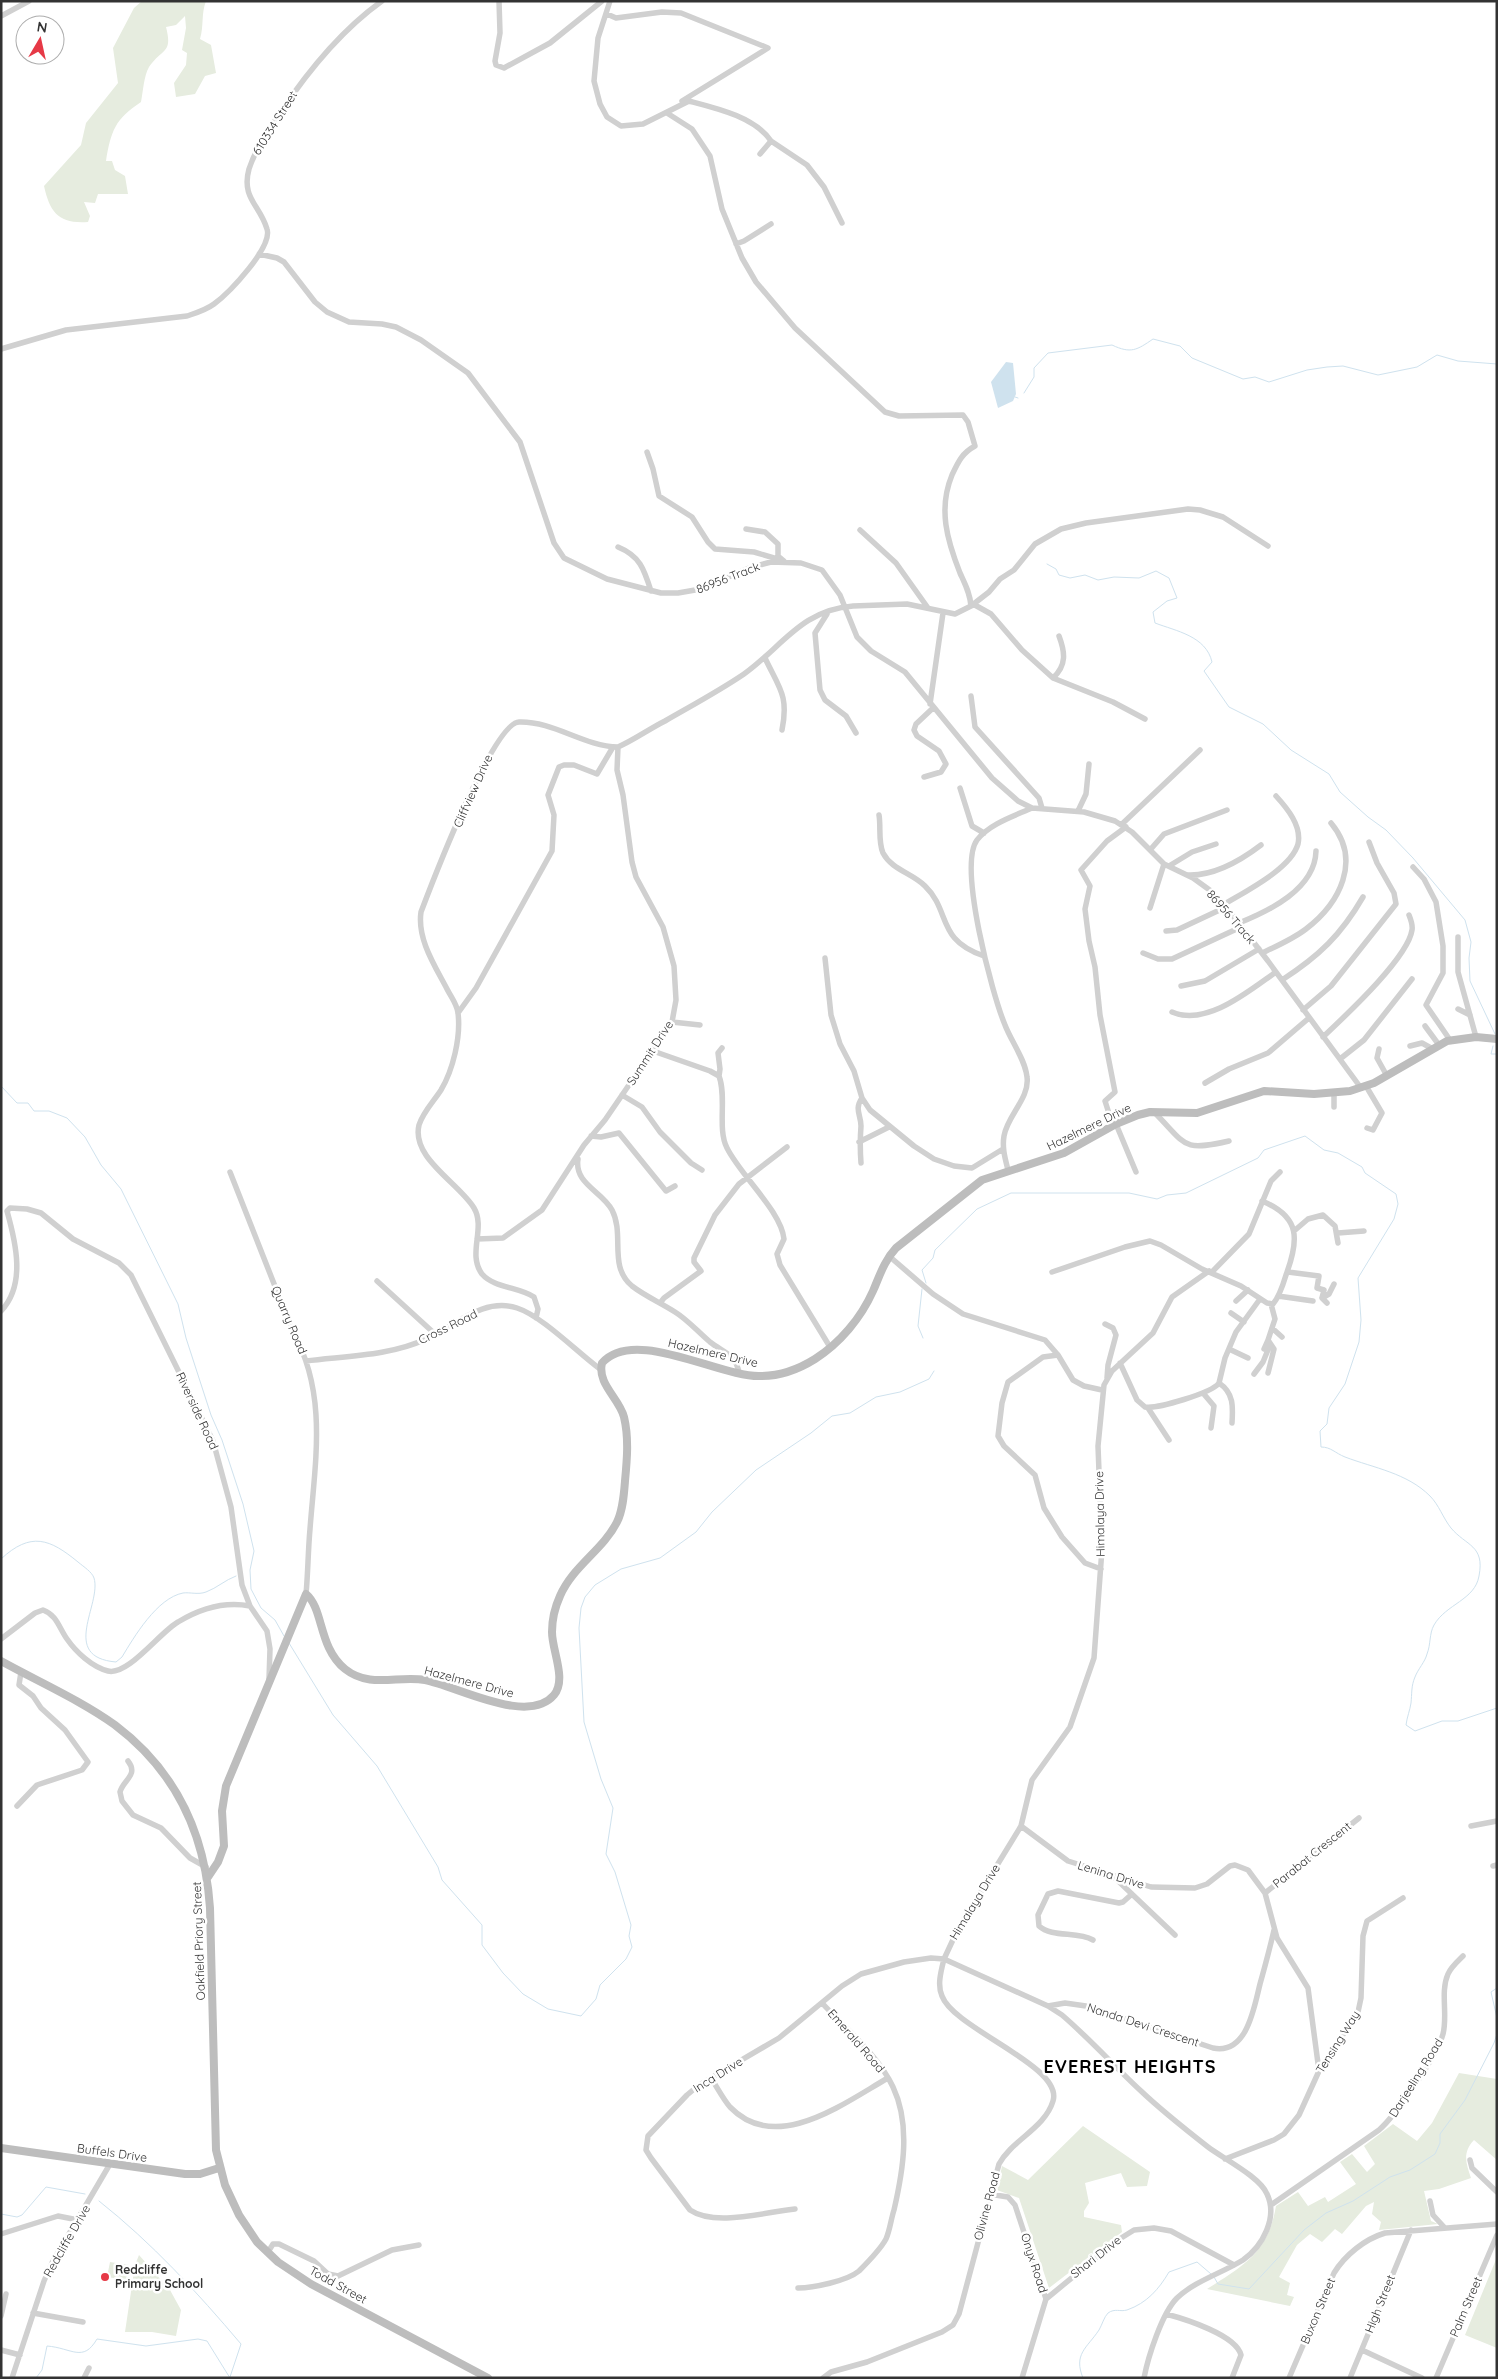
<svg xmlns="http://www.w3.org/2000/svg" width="1498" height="2379" font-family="Quicksand,sans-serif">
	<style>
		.green { fill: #e6ecdf }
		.water { fill: #cfe2ee }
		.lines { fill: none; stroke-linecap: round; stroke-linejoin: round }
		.stream { stroke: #cfe2ee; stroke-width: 1 }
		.street { stroke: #d0d0d0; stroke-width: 5.5 }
		.secondary { stroke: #bdbdbd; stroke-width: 8 }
		.poi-dot { fill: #e63946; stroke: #fff; stroke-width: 2 }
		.labels { text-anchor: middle; stroke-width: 5; stroke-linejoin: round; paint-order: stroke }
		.street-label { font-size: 12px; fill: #333; stroke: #fff }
		.poi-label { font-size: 12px; font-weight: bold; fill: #333; stroke: #fff; text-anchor: start }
		.district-label { font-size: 18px; font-weight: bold; letter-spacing: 1px; fill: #000; stroke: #fff }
	</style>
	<rect width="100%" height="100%" fill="#fff"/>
	<!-- green -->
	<path class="green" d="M142,1H206C201,14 204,26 200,39L211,45L216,73L205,76L195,94L176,97L174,83L186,65L187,53L182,50L186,28L185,16L176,25L166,27C173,54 162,48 149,67C144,75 143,92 141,102C115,119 111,131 106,161H112L115,170L125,176L128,194H98L95,203L84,202L90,216L88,222C59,224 50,213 44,186L81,145L86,123L118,83L113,48L134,8Z
		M1459,2073L1497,2079V2160L1474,2140C1462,2153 1466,2163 1471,2178L1439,2189L1424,2191L1431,2221L1438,2224L1379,2230L1381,2222L1372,2214L1374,2202L1366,2206L1342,2234L1335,2229L1322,2242L1310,2234L1297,2245L1279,2277L1290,2283L1287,2295L1294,2297L1290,2306L1207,2289C1244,2265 1268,2253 1276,2206L1298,2192L1308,2206L1325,2197L1328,2202L1356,2184L1340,2162L1352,2154L1367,2172L1375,2164L1364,2146L1393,2124L1417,2141L1432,2123Z
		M1083,2126L1150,2172L1147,2186L1127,2187L1121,2173L1085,2183L1089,2203L1084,2211V2217L1121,2225L1122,2232L1049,2288L1019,2198L997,2190L1002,2166L1028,2180Z
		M139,2255L170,2290L181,2310L176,2336L152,2332H125L135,2265Z
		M1497,2257V2348L1465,2335Z
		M110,2262L129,2265L126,2280L107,2277Z"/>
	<!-- water -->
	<path class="water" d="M1006,362L1013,363L1016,394L1013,401L998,408L991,382Z"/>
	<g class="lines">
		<!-- stream -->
		<path class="stream" d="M1024,393L1034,377V368L1048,353L1112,345C1131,354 1137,350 1153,339L1180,346L1192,358L1243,379L1255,377L1269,382L1307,370L1327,367L1343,366L1378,375L1417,367L1437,355L1458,361L1497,364
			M1015,397L1018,398
			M1047,564L1056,569L1059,575L1070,578L1085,575L1098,580L1114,577L1139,578L1156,571L1169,578L1177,598L1167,601L1153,612L1155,623C1176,631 1206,636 1212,662L1204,671L1229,707L1263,724L1291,750L1329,774L1340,792L1368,817L1386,830L1413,858L1465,920L1471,942L1469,958L1470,981L1495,1034
			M1493,1046L1491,1054H1497
			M1,1086L17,1103H28L34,1111H49L67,1118L85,1137L101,1165L121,1189L178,1304L186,1338L211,1415L222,1440L243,1504L254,1551L250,1570L251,1589L261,1608L275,1620L284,1636
			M926,1283L922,1270L933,1258L935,1250L977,1209L1011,1193H1129L1157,1199L1167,1195L1186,1193L1258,1158L1264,1150L1305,1136L1324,1150L1338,1153L1362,1167L1365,1173L1396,1194L1398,1204L1394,1219L1358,1278L1361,1320L1359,1342L1345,1384L1329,1408L1327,1424L1320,1431L1321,1447C1331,1447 1335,1453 1345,1457C1374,1468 1407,1473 1430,1496C1439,1505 1443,1518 1451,1528C1466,1546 1485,1545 1479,1576C1475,1600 1446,1604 1434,1625C1429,1634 1431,1644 1427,1654C1425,1662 1418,1669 1415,1677C1411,1686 1412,1694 1411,1703C1410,1710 1407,1717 1406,1725L1415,1731L1442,1721H1458L1497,1708
			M922,1289L918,1326L923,1338
			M1,1559C31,1531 50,1539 78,1562C84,1567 92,1572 94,1578C102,1604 59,1657 116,1662L122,1657C134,1637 157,1598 183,1593C190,1592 198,1595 206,1592C217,1588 225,1580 236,1576
			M289,1643L333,1715L377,1766L438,1867L442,1880L482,1925V1945L503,1973L523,1994L548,2009L581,2016L596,1999L600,1985L626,1959L632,1947L629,1936L631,1925L615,1872L606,1854L613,1808L601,1779L584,1722L579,1628L581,1608L585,1597L595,1585L621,1569L660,1558L696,1532L712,1512L756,1470L811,1433L832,1416L850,1413L876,1397L900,1392L929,1379L934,1371
			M1497,1988L1491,1992L1497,2018
			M99,2201C152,2243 197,2292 241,2344L230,2377
			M1,2214L17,2217L22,2215L46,2187L85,2194
			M1214,2277L1218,2284L1249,2289L1304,2230L1326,2213L1353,2201L1390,2177L1410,2170L1435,2154L1440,2143V2134L1465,2100L1494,2043L1497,2034
			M36,2378L42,2370L47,2346C72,2348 83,2363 97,2339L146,2346L198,2339L207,2341L230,2378
			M1083,2378C1073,2354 1087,2348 1099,2330C1102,2325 1104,2317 1108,2313C1115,2308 1120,2312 1127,2310C1147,2303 1159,2289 1169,2272L1197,2262L1211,2274"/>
		<!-- street -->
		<path class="street" d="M499,1L500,33L495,61L496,65L504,68L550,43L602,1
			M610,1L598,38L594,81L600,104L607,117L621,126L643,124L689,101C716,108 755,117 771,141L760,154
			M607,14L616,18L662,12L681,13L768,48L682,101
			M1,16L29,1
			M667,113L692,129L710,156L722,209L742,258L756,282L795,328L885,412L899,416L963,415L968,422L975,446C962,453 958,462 952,475C938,509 947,540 960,573C965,584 970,593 971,606
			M771,141L807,165L824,187L842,223
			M736,244L744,241L771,224
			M259,254L277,258L284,262L315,302L327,312L349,322L382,324L396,327L421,340L468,373L520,442L554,543L564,558L607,579L661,593H678L701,589L749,568L771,562L801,563L822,570L840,595L857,637L871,651L905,672L992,778L1018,801L1032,808L1084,812L1115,821L1132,832L1164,864L1193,878L1211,891L1231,913L1268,961L1361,1088
			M1,349L66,330L187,316C196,313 206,310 214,304C229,293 273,247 267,229C260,205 241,198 249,169C256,148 268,131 280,113C308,71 340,31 382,1
			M647,452L653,469L659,496L692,517L708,542L715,549L754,552L784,561L778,556V544L765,532L746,529
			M860,530L896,563L928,608
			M618,547C640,556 644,569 651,591
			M973,604L991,614L1022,650L1053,678L1113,702L1145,719
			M827,614L815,633L820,690L825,700L846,716L856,733
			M765,658C779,688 789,695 782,730
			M1053,678C1067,665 1065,652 1059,636
			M971,696L975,727L1039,798L1042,808
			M930,704L943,613
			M924,777L941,772L946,764L939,751L917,736L914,730L916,724L933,708
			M960,788L972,826L984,833
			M1078,811L1086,794L1089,764
			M879,815C881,826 878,842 883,853C892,870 912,873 925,886C951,911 936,940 984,956
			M1122,824L1200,750
			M1150,850L1164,834L1227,810
			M1169,866L1192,852L1216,844
			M1413,867L1424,879L1436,902L1443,946V973L1426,1005L1450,1040
			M1188,875C1215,876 1240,861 1261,845
			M1223,905C1244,892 1291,869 1298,844C1302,826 1287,808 1276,796
			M1150,908L1164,864
			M1239,923C1269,911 1315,889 1316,851
			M1166,931L1177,930L1226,907
			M1458,937V972L1476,1037
			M1143,953L1158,959H1172L1241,927
			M1262,953C1277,946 1293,939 1306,929C1340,903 1362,860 1331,823
			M825,958L831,1015L840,1044L854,1071L862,1098L870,1110L914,1146L934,1159L954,1166L972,1168L1003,1149
			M1282,980C1319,956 1341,935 1363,897
			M1181,986L1205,981L1259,949
			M1458,1009L1470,1015
			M1303,1010L1331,986L1396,904L1394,893L1377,863L1369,842
			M1172,1012C1207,1027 1250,990 1276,972
			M458,1013L476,988L552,851L554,815L548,795L559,767L564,765H574L597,774L613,747
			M672,1022L700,1025
			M1425,1026L1439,1045
			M1323,1037C1344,1017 1408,958 1412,930C1413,925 1411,920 1409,915
			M1410,1046L1422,1043L1431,1048
			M1379,1049L1377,1058L1387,1076
			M653,1051L710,1071L719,1076C727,1097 717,1129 727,1148C741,1176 781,1211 784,1239L777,1254L780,1265L830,1347
			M1340,1059L1364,1040L1412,979
			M719,1076L720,1069L718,1053L722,1048
			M1205,1083L1229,1069L1268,1053L1309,1018
			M1366,1086L1382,1113L1373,1130L1367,1128
			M622,1095L642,1107L660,1132L691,1163L702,1170
			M1334,1107V1093
			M1154,1112C1187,1145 1181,1152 1229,1141
			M1116,1124L1136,1172
			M1113,1126L1105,1101L1115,1092L1100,1015L1095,967L1089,941L1085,909L1090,886L1081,870L1107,841L1126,827
			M591,1136L601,1137L619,1133L666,1191L675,1186
			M859,1142L889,1127
			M578,1159C574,1184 602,1191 612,1210C625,1235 608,1266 632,1286C645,1296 661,1303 675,1312C688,1320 698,1332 710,1342C724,1353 736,1354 739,1373
			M861,1163C860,1150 860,1139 861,1126C861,1115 854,1109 862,1098
			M1008,1170C1005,1158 1002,1148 1004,1136C1007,1116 1030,1098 1027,1077C1025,1059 1011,1041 1005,1025C992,994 958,866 977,840C989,824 1014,816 1032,808
			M230,1172L293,1332C328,1394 315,1462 310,1529C308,1551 308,1573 306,1594
			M1294,1231L1308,1219L1323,1215L1335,1226L1338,1243
			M1338,1233L1364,1231
			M477,1239L503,1238L542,1210L584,1145L605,1120L672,1022L676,1000L674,966L663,927L636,877L632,862L623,795L617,770L618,747
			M889,1256L933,1294L963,1314L1045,1340L1058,1355L1073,1380L1084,1386L1102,1390
			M1052,1272L1125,1247L1150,1241L1161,1245L1202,1269L1241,1286L1267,1303L1273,1304C1279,1297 1283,1285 1286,1275C1299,1240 1301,1217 1262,1201
			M1212,1272L1249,1234L1271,1181L1280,1172
			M1288,1272L1319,1276L1317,1288L1324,1290L1322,1298L1327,1303
			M377,1281L435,1334
			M1278,1296L1313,1301
			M1322,1298L1329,1294L1334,1284
			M1236,1301L1248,1290
			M660,1303L664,1298L701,1271L694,1262V1258L715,1215L739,1184L787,1147
			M1,1311C26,1285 16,1243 7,1211L10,1208L27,1209L41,1213L73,1239L119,1263L131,1275L213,1441L231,1507L242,1585L250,1606L267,1631L270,1649L269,1679
			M1231,1313L1244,1322
			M536,1318L538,1309L534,1297C519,1287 494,1288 482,1274C467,1254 486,1228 474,1208C459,1183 411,1158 419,1125C423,1112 434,1101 441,1090C453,1070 461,1037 458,1013C457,1004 451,997 447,989C435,966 417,939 421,912C432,883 493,723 519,722C554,721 583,746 618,747C634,740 649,729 665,721C691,706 719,691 744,674C782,647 801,610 853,606L907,604L955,614L971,606L989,592L1000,579L1014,570L1035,544L1061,529L1086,523L1188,509L1200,510L1223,517L1268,546
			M1105,1324L1113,1328L1116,1335L1108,1365L1107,1378
			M1272,1328L1282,1337
			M1229,1349L1248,1358
			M1264,1349L1268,1340
			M1058,1355L1043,1357L1008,1382L1002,1403L998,1436L1004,1446L1035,1475L1044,1508L1062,1537L1085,1563L1101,1569
			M306,1361C345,1356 390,1356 426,1339C455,1326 483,1297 517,1308C542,1316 578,1353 600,1369
			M1120,1363L1137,1400L1145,1407C1157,1409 1212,1393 1219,1383L1225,1358L1236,1332L1260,1299
			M1268,1373L1274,1349L1268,1340L1275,1319L1271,1304
			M1254,1374L1263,1362L1270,1345
			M1219,1383C1234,1393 1233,1407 1232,1423
			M1203,1393L1214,1406L1211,1428
			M1148,1408L1169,1440
			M1,1639L35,1613L43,1610C57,1615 59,1628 67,1639C76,1652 92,1667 108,1671C128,1676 160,1632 178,1622C201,1608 224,1601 250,1606
			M128,1761C139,1775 123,1780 120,1792L122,1801L133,1815L161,1828L190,1858L206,1867
			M17,1806L37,1785L82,1770L88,1762L65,1730L41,1708L33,1696L19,1685L21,1672
			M1021,1826L1068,1861L1151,1887L1195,1888L1207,1884L1230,1866L1235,1865L1248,1870L1265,1893L1277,1938L1308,1988L1319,2071
			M1471,1826L1497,1821
			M1493,1866L1497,1865
			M1114,1877L1175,1935
			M1265,1893L1359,1818
			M1093,1940C1077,1931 1052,1938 1039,1926L1038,1915L1048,1894L1058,1891L1119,1903L1123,1902L1132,1894
			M1048,2006L1065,2003L1086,2006L1213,2048C1247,2055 1254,2008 1260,1984C1265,1966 1270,1948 1274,1930
			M711,2078C717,2087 723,2099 730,2107C776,2155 844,2103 888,2078
			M1225,2159L1274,2140L1284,2134L1299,2115L1319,2071L1358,2012L1361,1998L1363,1936L1367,1921L1403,1898
			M1470,2160L1472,2168L1497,2192
			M989,2194L1008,2197L1015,2205L1046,2299L1022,2378
			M1430,2201L1433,2215L1444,2227
			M1271,2205L1379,2130C1396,2115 1437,2056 1443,2034C1448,2015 1440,1992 1448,1974C1451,1967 1458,1961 1463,1956
			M795,2209C765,2212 715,2227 690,2210L651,2158L646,2150L648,2136L687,2095L699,2085L779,2038L842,1986L861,1974L904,1962L931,1958L944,1959C941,1971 937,1985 942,1996C954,2029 1064,2066 1053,2101C1045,2128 1012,2140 999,2164L959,2314L953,2325L942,2332L867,2362L831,2372L823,2378
			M1,2234L58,2216L78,2220
			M268,2252L273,2244H279L314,2261L328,2274L338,2276L392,2250L419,2245
			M798,2288C813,2288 847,2281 859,2271C868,2262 880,2250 886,2239C890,2230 891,2219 894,2210C903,2171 911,2125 893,2087C878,2055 846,2029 822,2003
			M1046,2299L1118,2240L1134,2230L1154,2228L1171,2231L1234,2265
			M33,2313L83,2322
			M1166,2314C1185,2319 1236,2335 1241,2355L1232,2378
			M1,2316L6,2294
			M1,2350L20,2355
			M1362,2350L1422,2378
			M12,2378L44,2281L52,2263L110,2164
			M84,2378L89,2368
			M1144,2378C1148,2357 1162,2313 1177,2298C1195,2281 1222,2273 1243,2260C1263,2246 1278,2217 1267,2194C1260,2177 1224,2159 1208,2147C1185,2129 1162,2111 1141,2091C1114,2066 1090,2039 1062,2015L1048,2006L944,1959L958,1929L1021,1826L1032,1780L1070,1727L1094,1658L1102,1549L1098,1446L1104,1385L1112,1371L1153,1333L1172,1297L1209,1271
			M1289,2378L1334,2273C1345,2255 1365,2239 1385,2233L1497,2224
			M1350,2378L1411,2230
			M1436,2378L1497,2235"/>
		<!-- secondary -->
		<path class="secondary" d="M1,1661C39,1682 80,1700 115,1725C176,1771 205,1833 210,1908L216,2150L225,2185L239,2215L257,2242L278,2262L311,2284L488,2378
			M208,1877L218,1862L224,1846L222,1811L226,1786L306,1594C324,1609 318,1647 345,1669C370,1689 398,1675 425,1680C457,1686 528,1726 554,1695C567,1679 552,1651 552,1632C552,1620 555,1607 560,1596C573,1566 603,1550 617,1522C623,1510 624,1494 625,1481C627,1460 629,1438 624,1417C619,1398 597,1384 602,1363C634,1326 721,1378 761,1376C780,1376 799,1369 815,1359C840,1343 861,1318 873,1291C880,1275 884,1261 896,1248L982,1180L1064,1153L1116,1124L1138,1115L1150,1112L1197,1113L1264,1091L1314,1094L1350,1091L1374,1083L1447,1041L1476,1037L1497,1039
			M1,2148L185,2174H200L219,2168"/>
	</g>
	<!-- markers -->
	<circle class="poi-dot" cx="105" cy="2277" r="5"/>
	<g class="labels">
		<!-- street labels -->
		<g class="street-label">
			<text transform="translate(275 123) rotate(-58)" y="4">610334 Street</text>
			<text transform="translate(728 578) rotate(-21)" y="4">86956 Track</text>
			<text transform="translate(473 791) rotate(-66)" y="4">Cliffview Drive</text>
			<text transform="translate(1231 917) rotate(49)" y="4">86956 Track</text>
			<text transform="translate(650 1053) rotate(-57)" y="4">Summit Drive</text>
			<text transform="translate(1089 1127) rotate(-26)" y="4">Hazelmere Drive</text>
			<text transform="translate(289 1320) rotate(67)" y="4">Quarry Road</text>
			<text transform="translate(448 1327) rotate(-26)" y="4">Cross Road</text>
			<text transform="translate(713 1353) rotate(13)" y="4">Hazelmere Drive</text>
			<text transform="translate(197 1411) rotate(65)" y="4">Riverside Road</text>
			<text transform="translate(1100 1514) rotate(-91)" y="4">Himalaya Drive</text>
			<text transform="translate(469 1682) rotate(15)" y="4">Hazelmere Drive</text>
			<text transform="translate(1312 1855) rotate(-39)" y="4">Parabat Crescent</text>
			<text transform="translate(1111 1875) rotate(17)" y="4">Lenina Drive</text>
			<text transform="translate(975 1902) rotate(-59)" y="4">Himalaya Drive</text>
			<text transform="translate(199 1941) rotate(-92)" y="4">Oakfield Priory Street</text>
			<text transform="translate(1143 2025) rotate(18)" y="4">Nanda Devi Crescent</text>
			<text transform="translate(856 2041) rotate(49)" y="4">Emerald Road</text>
			<text transform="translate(1338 2042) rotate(-58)" y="4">Tensing Way</text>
			<text transform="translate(718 2075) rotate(-32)" y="4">Inca Drive</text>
			<text transform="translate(1416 2078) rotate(-58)" y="4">Darjeeling Road</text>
			<text transform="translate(112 2153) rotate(8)" y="4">Buffels Drive</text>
			<text transform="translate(987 2206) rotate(-75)" y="4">Olivine Road</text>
			<text transform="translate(67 2241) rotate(-60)" y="4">Redcliffe Drive</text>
			<text transform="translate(1096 2257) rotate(-38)" y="4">Shari Drive</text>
			<text transform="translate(1034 2263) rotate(72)" y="4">Onyx Road</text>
			<text transform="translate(338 2285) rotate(29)" y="4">Todd Street</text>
			<text transform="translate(1380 2304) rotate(-68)" y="4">High Street</text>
			<text transform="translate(1466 2307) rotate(-67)" y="4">Palm Street</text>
			<text transform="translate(1318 2311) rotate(-67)" y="4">Buxon Street</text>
		</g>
		<!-- poi labels -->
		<g class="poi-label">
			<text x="115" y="2274">Redcliffe<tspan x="115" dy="14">Primary School</tspan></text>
		</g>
		<!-- district labels -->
		<g class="district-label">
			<text x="1130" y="2073">EVEREST HEIGHTS</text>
		</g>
	</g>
	<!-- border -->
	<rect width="1498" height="2379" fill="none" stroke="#333333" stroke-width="5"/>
	<!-- north arrow -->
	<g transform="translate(40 40) rotate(9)"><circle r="24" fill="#ffffff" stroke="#adadad"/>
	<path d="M0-4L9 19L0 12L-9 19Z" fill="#e63946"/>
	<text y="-8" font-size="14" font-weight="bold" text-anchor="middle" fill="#333333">N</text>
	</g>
</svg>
